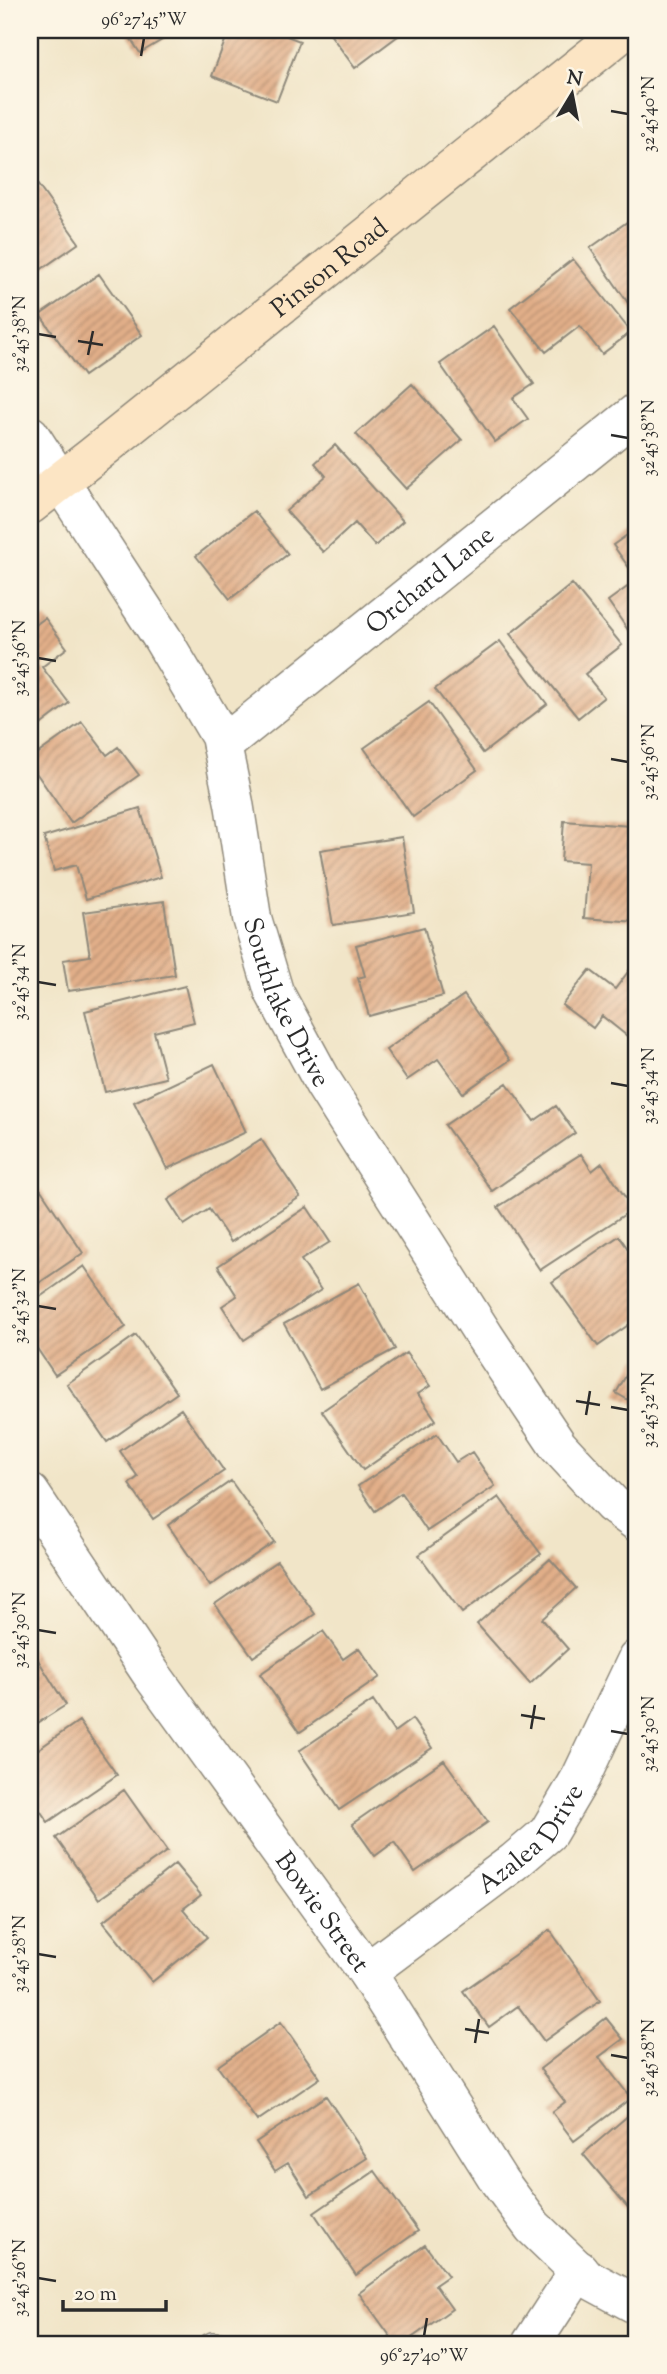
<svg xmlns="http://www.w3.org/2000/svg" width="667" height="2374" font-family="'Sorts Mill Goudy',serif">
	<style>
		.building { fill: url(#building-hatch) }
		.lines { fill: none; stroke-linecap: round; stroke-linejoin: round }
		.service-casing { stroke: #8e887a; stroke-width: 22 }
		.minor-casing { stroke: #8e887a; stroke-width: 41 }
		.secondary-casing { stroke: #8e887a; stroke-width: 41 }
		.service { stroke: #fff; stroke-width: 19 }
		.minor { stroke: #fff; stroke-width: 38 }
		.secondary { stroke: #fce5c4; stroke-width: 38 }
		.ticks { fill: none; stroke: #2b2b2b; stroke-width: 2.5 }
		.labels { text-anchor: middle; stroke-width: 7; stroke-linejoin: round; paint-order: stroke }
		.street-label { font-size: 26px; fill: #2b2b2b; stroke: #fcf5e5 }
		.neatline { fill: none; stroke: #2b2b2b; stroke-width: 2.5 }
		.ticks-label { font-size: 18px; text-anchor: middle; fill: #2b2b2b }
	</style>
	<defs>
		<pattern id="building-hatch" width="6" height="6" patternUnits="userSpaceOnUse" patternTransform="scale(1.75)"><rect width="6" height="6" fill="#e2af89"/><path d="M-1 1l2-2M0 6l6-6M5 7l2-2" fill="none" stroke="#b78f70"/></pattern>
	</defs>
	<rect width="100%" height="100%" fill="#fcf5e5"/>
	<filter id="ink" filterUnits="userSpaceOnUse"><feTurbulence type="fractalNoise" baseFrequency=".0143" numOctaves="2"/><feDisplacementMap in="SourceGraphic" scale="14" xChannelSelector="R" yChannelSelector="G"/><feConvolveMatrix kernelMatrix="1 2 1 2 8 2 1 2 1" color-interpolation-filters="sRGB"/></filter>
	<filter id="wash" filterUnits="userSpaceOnUse"><feTurbulence type="fractalNoise" baseFrequency=".00686" numOctaves="4" result="noise"/><feDisplacementMap in="SourceGraphic" scale="28" xChannelSelector="R" yChannelSelector="G"/><feGaussianBlur stdDeviation="1.57" result="paint"/><feColorMatrix in="noise" values="0 0 0 0 0 0 0 0 0 0 0 0 0 0 0 0 0 1.4 0 .05"/><feComposite in="paint" operator="in"/></filter>
	<g filter="url(#wash)">
		<rect width="100%" height="100%" fill="#f1e5c8"/>
		<g id="blocks">
			<!-- building -->
			<path class="building" d="M125,30H179L140,53Z
				M229,30H271L300,41L277,101L212,76Z
				M327,30H406L355,68Z
				M35,181L79,243L30,277V185Z
				M637,215V312L635,313L590,248Z
				M573,259L631,332L602,354L580,326L546,352L510,308Z
				M99,274L142,335L84,376L40,315Z
				M494,326L534,384L513,398L528,419L495,442L440,364Z
				M412,384L462,440L406,489L356,434Z
				M335,445L403,521L375,546L355,523L323,552L286,511L326,476L315,463Z
				M254,511L288,554L230,599L196,556Z
				M637,528V579L613,545Z
				M637,580V643L608,601Z
				M572,584L622,645L585,674L604,697L578,718L510,634Z
				M45,618L67,648L42,667L69,703L30,733V629Z
				M500,641L547,704L483,753L435,689Z
				M429,702L477,770L413,817L364,748Z
				M82,722L107,755L118,747L139,775L71,823L30,764V759Z
				M140,808L161,877L86,899L76,865L54,871L44,837Z
				M564,821L630,826L628,849H637V922L584,918L588,863L561,861Z
				M402,837L414,912L333,925L320,850Z
				M164,901L175,975L68,991L63,960L90,956L83,912Z
				M424,927L443,996L369,1016L358,978L365,976L356,945Z
				M637,960V1044L602,1016L593,1028L562,1005L590,970L615,989Z
				M185,986L194,1022L154,1032L166,1078L105,1092L85,1011Z
				M464,995L510,1060L463,1093L438,1059L407,1080L386,1050Z
				M214,1064L246,1132L167,1169L134,1102Z
				M507,1083L534,1121L556,1106L575,1133L492,1191L445,1125Z
				M261,1139L300,1197L231,1242L209,1209L184,1225L168,1200Z
				M581,1154L592,1171L602,1163L633,1209L540,1270L498,1207Z
				M41,1190L83,1253L30,1289V1197Z
				M307,1207L330,1242L301,1260L321,1290L244,1340L222,1306L237,1296L218,1266Z
				M619,1236L637,1262V1319L598,1346L552,1282Z
				M84,1266L126,1327L55,1375L30,1338V1304Z
				M359,1283L395,1349L320,1389L284,1324Z
				M136,1335L177,1393L107,1442L67,1384Z
				M406,1353L430,1386L418,1394L436,1420L363,1470L322,1411Z
				M637,1357V1405L616,1393Z
				M181,1409L224,1471L153,1519L129,1484L138,1477L120,1451Z
				M437,1434L456,1462L472,1452L495,1486L427,1531L401,1493L375,1511L358,1486Z
				M231,1481L274,1542L210,1586L168,1525Z
				M499,1497L541,1554L462,1613L419,1555Z
				M550,1559L576,1588L542,1619L568,1649L530,1684L477,1624Z
				M277,1561L315,1614L253,1657L215,1604Z
				M323,1631L343,1659L359,1648L380,1677L300,1732L260,1674Z
				M30,1647L66,1705L30,1728Z
				M373,1701L394,1732L412,1719L432,1748L339,1810L299,1751Z
				M79,1721L117,1775L48,1822L30,1796V1755Z
				M444,1760L488,1822L415,1872L394,1842L375,1856L352,1824Z
				M124,1790L167,1851L99,1899L56,1838Z
				M175,1864L201,1895L183,1909L207,1937L152,1982L103,1922Z
				M550,1930L600,2001L544,2041L518,2006L489,2027L463,1991Z
				M606,2018L623,2039L599,2057L631,2098L574,2141L552,2112L565,2102L540,2069Z
				M281,2022L320,2078L257,2121L218,2066Z
				M326,2096L367,2158L309,2196L288,2163L275,2171L256,2142Z
				M637,2108V2206L631,2211L583,2154Z
				M375,2171L418,2231L356,2275L314,2213Z
				M425,2245L448,2276L435,2285L452,2309L403,2344H396L359,2293Z"/>
		</g>
	</g>
	<g filter="url(#ink)">
		<use href="#blocks" fill-opacity="0" stroke="#8e887a" stroke-width="2"/>
		<g class="lines">
			<defs>
				<path id="service" d="M208,2344L212,2342L234,2344"/>
				<g id="minor">
					<path id="s1" d="M30,435L162,638L220,736L234,803L252,918L274,992L324,1084L485,1337L558,1446L612,1504L637,1522"/>
					<path id="s2" d="M222,746L637,412"/>
					<path id="s3" d="M30,1493L152,1675L367,1972L499,2181L533,2227L585,2277L637,2305"/>
					<path id="s4" d="M367,1972L514,1862L548,1833L581,1777L637,1659"/>
					<path d="M531,2344L579,2270"/>
				</g>
				<g id="secondary">
					<path id="s5" d="M30,505L93,456L625,30"/>
				</g>
			</defs>
			<!-- service casing -->
			<use href="#service" class="service-casing"/>
			<!-- minor casing -->
			<use href="#minor" class="minor-casing"/>
			<!-- secondary casing -->
			<use href="#secondary" class="secondary-casing"/>
			<!-- service -->
			<use href="#service" class="service"/>
			<!-- minor -->
			<use href="#minor" class="minor"/>
			<!-- secondary -->
			<use href="#secondary" class="secondary"/>
		</g>
	</g>
	<!-- ticks -->
	<path class="ticks" d="M141,56L144,38M611,111L628,114M38,334L56,337M78,341L103,345M88,355L93,331M611,435L628,438M38,658L56,661M611,759L628,762M38,982L56,985M611,1083L628,1086M38,1306L56,1309M576,1401L600,1405M611,1407L628,1410M586,1415L590,1391M38,1630L56,1633M521,1715L545,1719M531,1729L535,1705M611,1731L628,1734M38,1954L56,1957M465,2029L489,2033M475,2043L479,2019M611,2055L628,2058M38,2278L56,2281M424,2336L427,2318"/>
	<g class="labels">
		<!-- street labels -->
		<g class="street-label">
			<text dy="9" stroke="none"><textPath href="#s5" startOffset="382">Pinson Road</textPath></text>
			<text dy="9" stroke="none"><textPath href="#s2" startOffset="266">Orchard Lane</textPath></text>
			<text dy="9" stroke="none"><textPath href="#s1" startOffset="632">Southlake Drive</textPath></text>
			<text dy="9" stroke="none"><textPath href="#s4" startOffset="212">Azalea Drive</textPath></text>
			<text dy="9" stroke="none"><textPath href="#s3" startOffset="511">Bowie Street</textPath></text>
		</g>
	</g>
	<!-- margin -->
	<rect width="667" height="2374" fill="none" stroke="#fcf5e5" stroke-width="77"/>
	<!-- north arrow -->
	<g transform="translate(572 94) rotate(10)" stroke="#fcf5e5" stroke-width="5" paint-order="stroke">
	<path d="M0-5L12 26L0 18L-12 26Z" fill="#2b2b2b"/>
	<text y="-10" font-size="19" font-weight="bold" text-anchor="middle" fill="#2b2b2b">N</text>
	</g>
	<!-- scale -->
	<path d="M63 2300v10h103v-10" fill="none" stroke="#2b2b2b" stroke-width="3.5"/>
	<text x="74" y="2300" font-size="21" fill="#2b2b2b" stroke="#fcf5e5" stroke-width="5" paint-order="stroke">20 m</text>
	<rect x="38" y="38" width="590" height="2298" class="neatline"/>
	<g class="ticks-label">
		<text x="144" y="25">96°27'45"W</text>
		<text transform="translate(648 114) rotate(-90)" y="6">32°45'40"N</text>
		<text transform="translate(19 334) rotate(-90)" y="6">32°45'38"N</text>
		<text transform="translate(648 438) rotate(-90)" y="6">32°45'38"N</text>
		<text transform="translate(19 658) rotate(-90)" y="6">32°45'36"N</text>
		<text transform="translate(648 762) rotate(-90)" y="6">32°45'36"N</text>
		<text transform="translate(19 982) rotate(-90)" y="6">32°45'34"N</text>
		<text transform="translate(648 1086) rotate(-90)" y="6">32°45'34"N</text>
		<text transform="translate(19 1306) rotate(-90)" y="6">32°45'32"N</text>
		<text transform="translate(648 1410) rotate(-90)" y="6">32°45'32"N</text>
		<text transform="translate(19 1630) rotate(-90)" y="6">32°45'30"N</text>
		<text transform="translate(648 1734) rotate(-90)" y="6">32°45'30"N</text>
		<text transform="translate(19 1954) rotate(-90)" y="6">32°45'28"N</text>
		<text transform="translate(648 2058) rotate(-90)" y="6">32°45'28"N</text>
		<text transform="translate(19 2278) rotate(-90)" y="6">32°45'26"N</text>
		<text x="424" y="2361">96°27'40"W</text>
	</g>
</svg>
